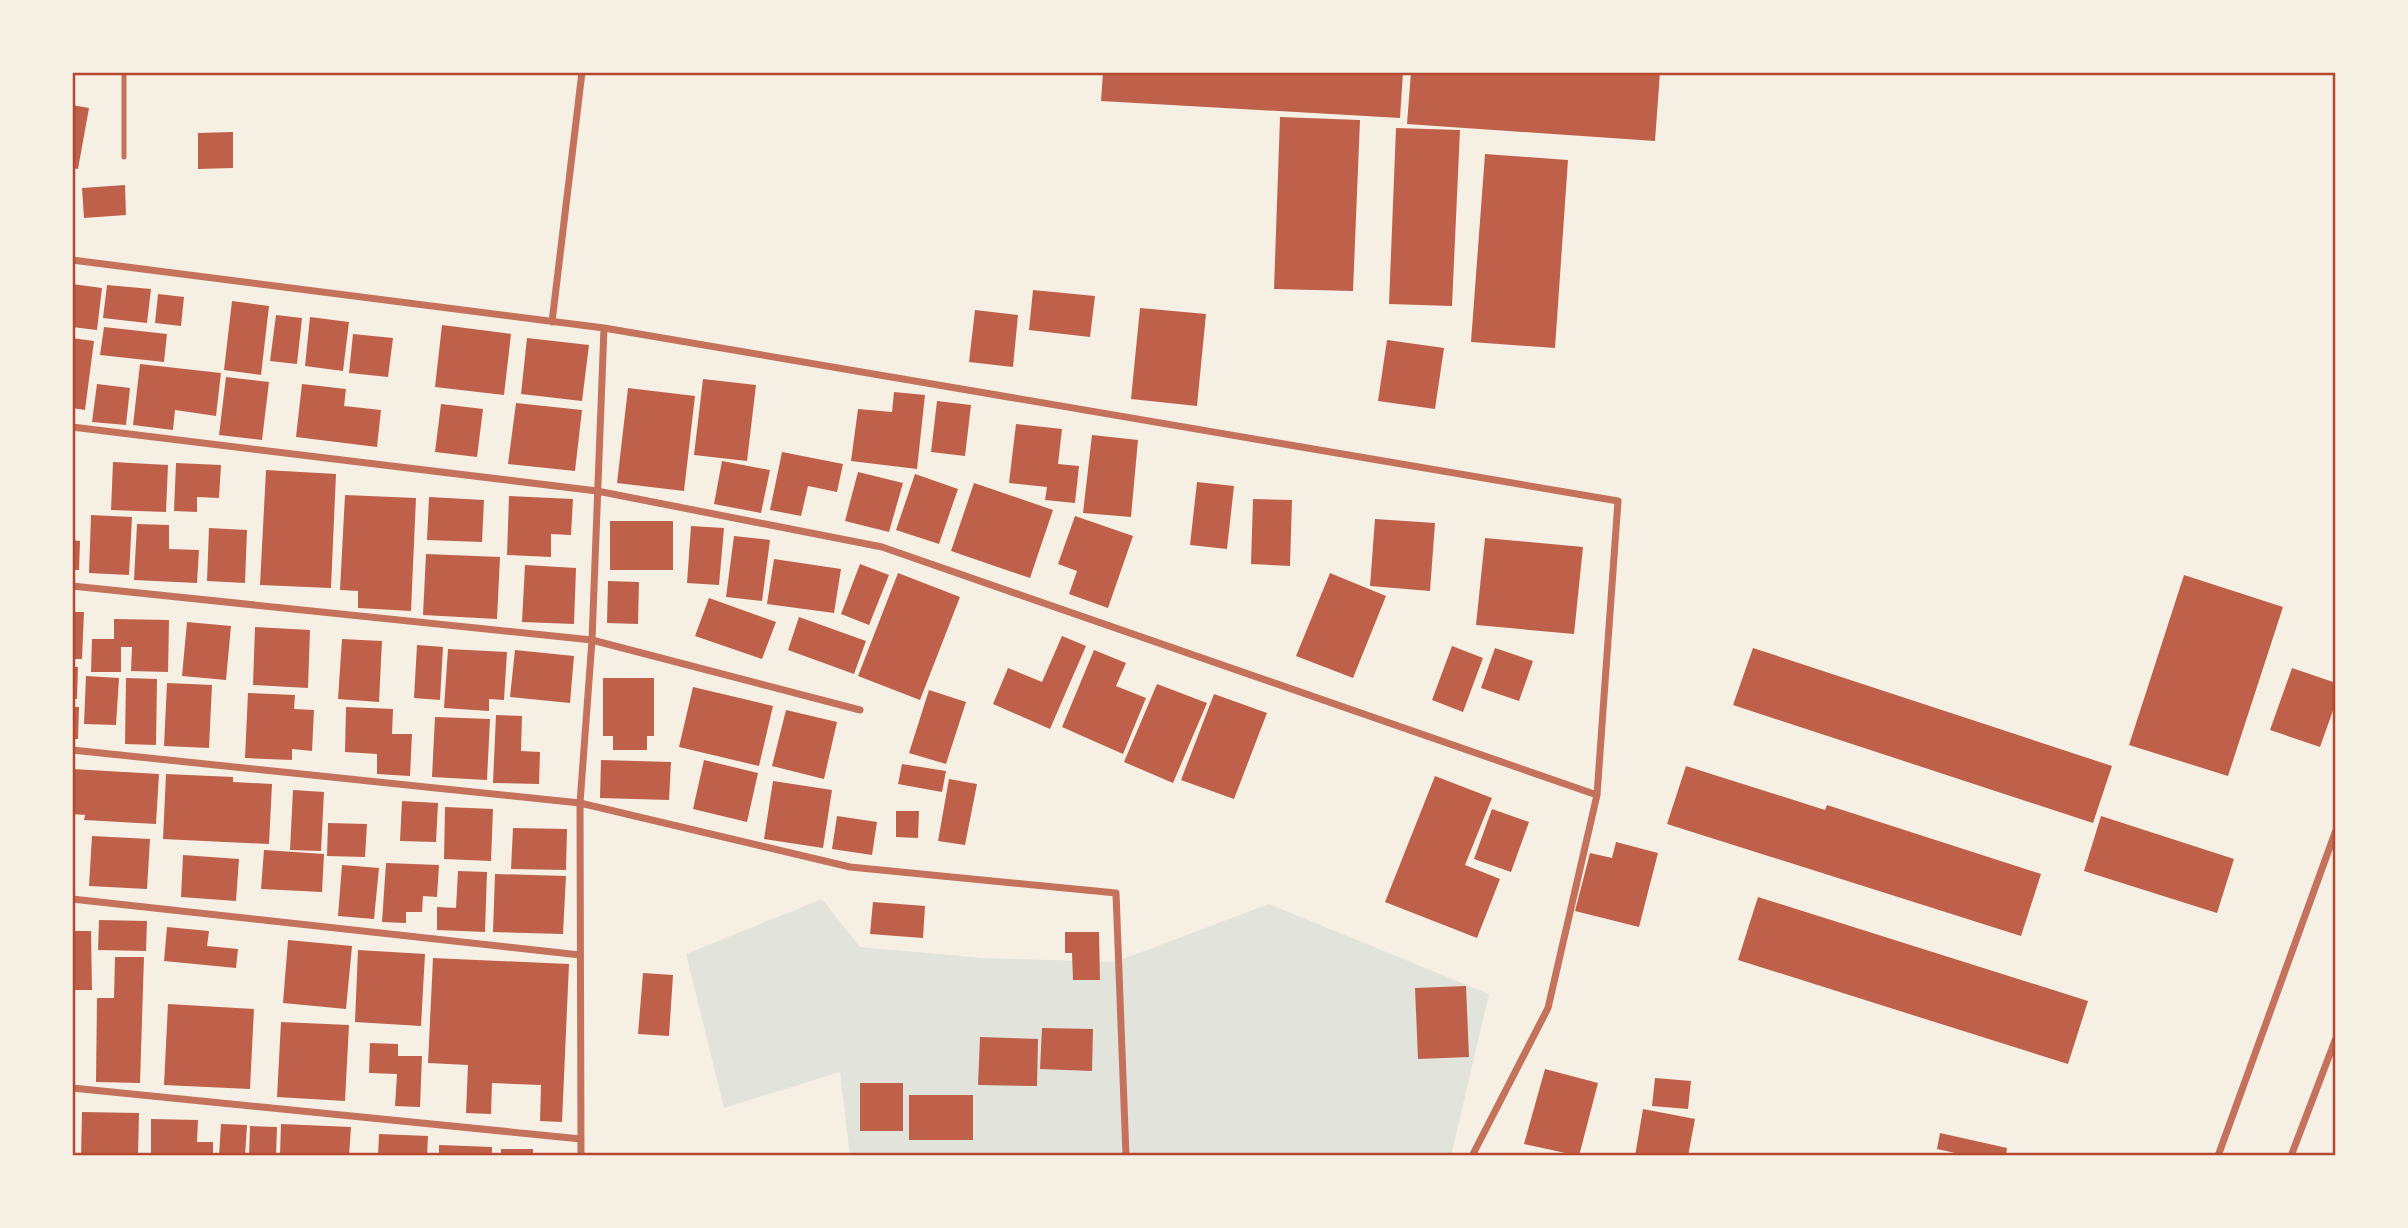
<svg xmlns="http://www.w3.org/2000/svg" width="2408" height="1228" font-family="Spectral,serif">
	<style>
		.green { fill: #e2e4dc }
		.building { fill: #bf614a }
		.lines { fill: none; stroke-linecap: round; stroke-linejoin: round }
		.service { stroke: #c5725c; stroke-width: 5 }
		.minor { stroke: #c5725c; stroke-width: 7 }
		.neatline { fill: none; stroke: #b5482f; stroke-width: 2.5 }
	</style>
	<rect width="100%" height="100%" fill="#f6efe4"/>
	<!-- green -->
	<path class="green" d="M822,899L860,947L983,958L1115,962L1269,904L1489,994L1451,1156H850L840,1072L724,1108L686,954Z"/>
	<!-- building -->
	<path class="building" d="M1103,72H1403L1400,118L1101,101Z
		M1411,72H1660L1655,141L1407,124Z
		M72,105L89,108L78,169L72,168Z
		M1280,117L1360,120L1353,291L1274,289Z
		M1396,128L1460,130L1452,306L1389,304Z
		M233,132V168L198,169V133Z
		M1485,154L1568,160L1555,348L1471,342Z
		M125,185L126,215L84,218L82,188Z
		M72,284L102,288L97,330L72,327Z
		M107,285L151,289L147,323L103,318Z
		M1033,290L1095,296L1090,337L1029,330Z
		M158,294L184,297L181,326L155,323Z
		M232,301L269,306L261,375L224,370Z
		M1140,308L1206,314L1197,406L1131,399Z
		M975,310L1018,315L1013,367L969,362Z
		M276,315L302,318L297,364L270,361Z
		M310,317L349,322L343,371L305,366Z
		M442,325L511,334L504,395L435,387Z
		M104,327L167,334L164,362L100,355Z
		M353,334L393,338L388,377L349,373Z
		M72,338L94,341L85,410L72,408Z
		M527,338L589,345L582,401L521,394Z
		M1387,340L1444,348L1435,409L1378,401Z
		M140,364L221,373L216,416L175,410L173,430L133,425Z
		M226,377L269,382L262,440L219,435Z
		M703,379L756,385L747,461L694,455Z
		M97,384L130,388L126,425L92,422Z
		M302,384L346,389L344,406L381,410L377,447L296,437Z
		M628,388L695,396L684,491L617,483Z
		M894,392L925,395L917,469L851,461L858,409L892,412Z
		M937,401L971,405L965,456L931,452Z
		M516,403L582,410L575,471L508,464Z
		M441,404L483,409L477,457L435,452Z
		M1016,424L1062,429L1058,464L1079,466L1075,503L1045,500L1047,487L1009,483Z
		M1092,435L1138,440L1131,517L1083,513Z
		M782,452L843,464L837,492L808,486L801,516L770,510Z
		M722,461L770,470L761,513L714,504Z
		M113,462L168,465L166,512L111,510Z
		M176,463L221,465L219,498L197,497V512L174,511Z
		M266,470L336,474L331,588L260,585Z
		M858,472L903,483L889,532L845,521Z
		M915,474L958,489L939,544L896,530Z
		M1197,482L1234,486L1227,549L1190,545Z
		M974,483L1053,510L1030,578L951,551Z
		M345,495L416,498L411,611L358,608V591L340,590Z
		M509,496L573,499L571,535L551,534V557L507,555Z
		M429,497L484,500L482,542L427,540Z
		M1253,499L1292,500L1290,566L1251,564Z
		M91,515L132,517L129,575L89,573Z
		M1075,516L1133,536L1108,608L1069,594L1077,571L1058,564Z
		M1375,519L1435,523L1430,591L1370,586Z
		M610,521H673V570H610Z
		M137,524L169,525V549L199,550L197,583L134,580Z
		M691,526L724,528L719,585L687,583Z
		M209,528L247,530L245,583L207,581Z
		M734,536L770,540L762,601L726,597Z
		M1485,538L1583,547L1574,634L1476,625Z
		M72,540L80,541L79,570H72Z
		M426,554L500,557L497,619L423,615Z
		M774,559L841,569L834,613L767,604Z
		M860,564L889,575L869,625L841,614Z
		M525,565L576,568L574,624L522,622Z
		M898,573L960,597L920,700L858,676Z
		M1330,573L1386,596L1353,678L1296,656Z
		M2184,575L2283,607L2228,776L2129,745Z
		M608,581L639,582L638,624L607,623Z
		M709,598L776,622L762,659L695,636Z
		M72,612H84L82,659H72Z
		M799,617L866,641L854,674L788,650Z
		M114,619L169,620L168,672L131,671L132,647H121V672H91L92,639H114Z
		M187,622L231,626L226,680L182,676Z
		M255,627L310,630L308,688L253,685Z
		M1062,636L1086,646L1050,729L993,704L1008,668L1042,682Z
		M342,639L382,641L379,702L338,699Z
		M417,645L443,647L440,700L414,698Z
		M1452,646L1483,658L1463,712L1432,700Z
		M1495,648L1533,661L1519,701L1481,688Z
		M1753,648L2112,766L2093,823L1733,705Z
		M448,649L507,652L504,700L489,699V711L444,708Z
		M515,650L574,656L570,703L510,697Z
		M1094,650L1126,663L1116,686L1146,698L1123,754L1062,727Z
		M72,667H78L77,699H72Z
		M2292,668L2336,683V702L2320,747L2270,730Z
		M86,676L119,678L116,725L84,724Z
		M126,678L157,679L156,745L125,744Z
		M603,678H654V736H647V750H613V736H603Z
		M167,683L212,685L209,748L164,746Z
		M1157,684L1207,703L1173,783L1124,762Z
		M693,687L773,706L759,766L679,747Z
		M929,690L966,702L946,764L909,753Z
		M248,693L295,695L294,709L314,710L312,751L292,749V760L245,758Z
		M1214,694L1267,713L1234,799L1181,780Z
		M72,707H79L78,739H72Z
		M346,707L393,709L392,734H412L410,776L377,774V754L345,752Z
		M786,710L837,722L824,779L772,766Z
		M496,715L522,716L521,751L540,752L539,784L493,783Z
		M435,717L490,719L487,780L432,777Z
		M601,760L671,762L669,800L600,798Z
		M704,760L758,773L747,822L693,809Z
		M902,764L946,771L942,792L898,784Z
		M1686,766L1825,810L1827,805L2041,874L2021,936L1667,824Z
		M72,769L159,774L156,824L84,820L85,815L72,814Z
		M166,774L233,777V782L272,784L269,844L163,839Z
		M1435,776L1492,798L1465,865L1500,879L1477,938L1385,902Z
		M949,779L977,784L965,845L938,841Z
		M773,781L832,790L823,848L764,839Z
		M293,790L324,792L321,851L290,850Z
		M402,801L438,803L436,842L400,841Z
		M445,807L493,809L491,861L444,859Z
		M1492,809L1529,822L1511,872L1474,859Z
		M896,811H919L918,838L896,837Z
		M837,816L877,822L872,855L832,849Z
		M2101,816L2234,859L2217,913L2084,871Z
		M328,823L367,824L365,857L327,856Z
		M513,828L567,829L566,870L511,869Z
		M92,836L150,839L147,889L89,886Z
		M1616,842L1658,853L1639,927L1575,911L1590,853L1612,858Z
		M264,850L324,854L322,892L261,889Z
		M183,855L239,859L236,901L181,897Z
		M386,863L439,865L437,897L423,896L422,912H406V923L382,922Z
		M342,865L379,868L374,919L338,916Z
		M458,871L487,872L485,932L437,930V907L456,908Z
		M495,874L566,876L563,934L493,932Z
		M1758,897L2088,1001L2068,1064L1738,960Z
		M873,902L925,906L923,938L870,934Z
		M99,920L147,921L146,951L98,950Z
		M167,927L209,931L207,946L238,949L236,968L164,961Z
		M72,931H91L92,990H72Z
		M1065,932H1099L1100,980H1073L1072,953H1065Z
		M288,940L352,946L346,1009L283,1003Z
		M358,950L425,954L421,1026L355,1022Z
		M115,957H144L140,1083L96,1082L97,998H114Z
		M433,958L569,964L562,1122L540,1121L541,1085L492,1083L491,1114L466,1113L468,1065L428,1063Z
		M643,973L673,975L669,1036L638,1034Z
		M1466,986L1469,1057L1418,1059L1415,988Z
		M168,1004L254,1009L250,1089L164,1085Z
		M281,1022L349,1025L345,1101L277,1097Z
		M1042,1028L1093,1029L1092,1071L1040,1069Z
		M980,1037L1038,1039L1037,1086L978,1085Z
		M370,1043L398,1044V1056H422L420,1107L395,1106L397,1074L369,1073Z
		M1545,1069L1598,1083L1579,1156L1524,1144Z
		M1655,1078L1691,1081L1688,1109L1652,1106Z
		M860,1083H903V1131H860Z
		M909,1095H973V1140H909Z
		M1643,1109L1695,1119L1688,1156H1635Z
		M82,1112L139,1113L138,1156H81Z
		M151,1119L198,1120L197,1142H213V1156H151Z
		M221,1124L247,1125L245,1156H219Z
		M281,1124L351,1127L349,1156H280Z
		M250,1126L277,1127L276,1156H249Z
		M1940,1133L2007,1148L2006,1156H1969L1937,1149Z
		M379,1134L428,1136L427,1156H378Z
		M439,1145L492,1147V1156H439Z
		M501,1149H533V1156H501Z"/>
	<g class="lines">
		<!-- service -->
		<path class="service" d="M124,72V157"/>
		<!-- minor -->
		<path class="minor" d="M72,260L604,328L1618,501L1597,795L1548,1008L1472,1156
			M552,322L582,72
			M72,427L597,491L882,547L1597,795
			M72,586L592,640L860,710
			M72,750L580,803L850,867L1116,893L1126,1156
			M72,899L580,955
			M72,1088L581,1139
			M581,1156L580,803L592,640L604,328
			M2218,1156L2336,830
			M2291,1156L2336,1038"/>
	</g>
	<!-- border -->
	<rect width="2408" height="1228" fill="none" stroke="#f6efe4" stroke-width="147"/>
	<rect x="74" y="74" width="2260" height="1080" class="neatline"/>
</svg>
